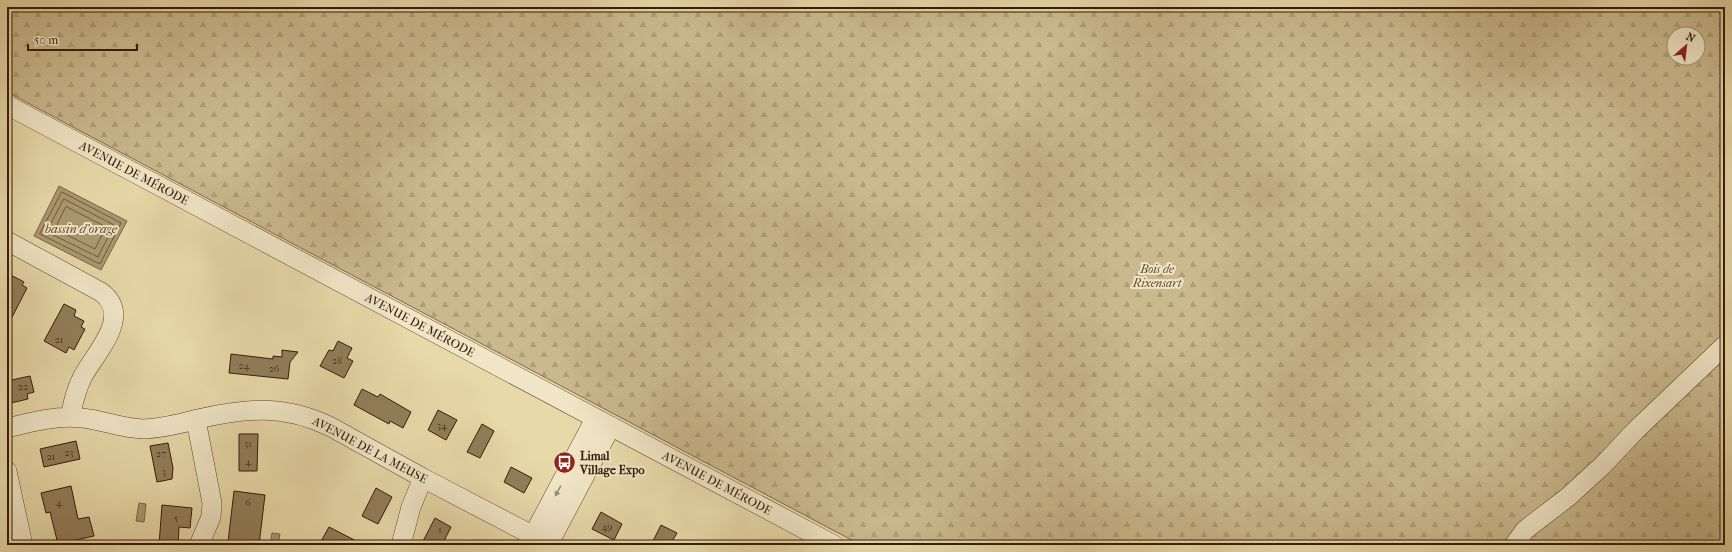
<svg xmlns="http://www.w3.org/2000/svg" width="1732" height="552" font-family="'IM FELL French Canon',serif">
	<style>
		.forest { fill: url(#forest-firs); stroke: #806a4a; fill-rule: evenodd }
		.water { fill: #ab9872; stroke: #7c6647 }
		.lines { fill: none; stroke-linecap: round; stroke-linejoin: round }
		.shore { stroke: #705a3c; stroke-width: 1 }
		.building { fill: #927e5b; stroke: #351b07 }
		.minor-casing { stroke: #624a30; stroke-width: 20 }
		.minor { stroke: #f0e6c7; stroke-width: 19 }
		.oneway { fill: #9c8b71 }
		.labels { text-anchor: middle; stroke-width: 4; stroke-linejoin: round; paint-order: stroke }
		.number-label { font-size: 10px; fill: #4c341c }
		.street-label { font-size: 12px; fill: #351b07; stroke: #f0e6c7 }
		.park-label { font-size: 12px; font-style: italic; fill: #624a2f; stroke: #f0e6c7 }
		.poi-label { font-size: 12px; font-weight: bold; fill: #351b07; stroke: #f0e6c7; text-anchor: start }
		.water-label { font-size: 13px; font-style: italic; fill: #5e472c; stroke: #f0e6c7 }
	</style>
	<defs>
		<pattern id="forest-firs" width="22" height="20" patternUnits="userSpaceOnUse"><rect width="22" height="20" fill="#cab98d"/><path d="M5 1l3.5 6h-7zM16 11l3.5 6h-7z" fill="#ae9e78"/></pattern>
	</defs>
	<rect width="100%" height="100%" fill="#e8d9a9"/>
	<filter id="stains"><feTurbulence type="fractalNoise" baseFrequency=".005" numOctaves="4"/><feColorMatrix values="0 0 0 0 .2 0 0 0 0 .09 0 0 0 0 .02 0 0 0 .5 -.17"/></filter>
	<radialGradient id="worn" r=".72"><stop offset=".6" stop-color="#630" stop-opacity="0"/><stop offset="1" stop-color="#630" stop-opacity=".3"/></radialGradient>
	<!-- forest -->
	<path class="forest" d="M7,7H1725V545H861L7,92ZM1674,34H1698V58H1674Z"/>
	<!-- water -->
	<path class="water" d="M59,186L127,221L101,270L34,236Z
		M139,503L146,504L144,522L136,521Z
		M272,533L280,534L278,545H270Z"/>
	<g class="lines">
		<!-- shore -->
		<path class="shore" d="M62,192L121,223L100,264L40,234Z
			M64,199L114,225L98,257L47,232Z
			M67,207L106,227L95,249L55,229L65,208Z"/>
	</g>
	<!-- building -->
	<path class="building" d="M7,273L24,282L22,285L27,288L7,327Z
		M64,304L76,310L74,316L84,321L81,327L85,329L74,350L69,347L66,353L44,341Z
		M338,341L352,348L347,358L353,361L344,378L320,366L329,350L333,351Z
		M282,350L298,352L290,362L288,379L229,373L231,354L273,359V356L282,357Z
		M30,376L34,392L27,394L28,399L7,404V381Z
		M362,389L378,397L380,394L411,412L403,428L390,421L389,424L354,405Z
		M438,410L457,420L446,440L428,430Z
		M482,424L494,431L480,458L467,452Z
		M239,434H258L257,471H239Z
		M76,441L80,459L44,467L40,449Z
		M168,443L173,468L172,479L157,482L150,446Z
		M511,467L532,478L524,493L504,482Z
		M71,486L78,519L89,517L94,536L58,544L50,512L46,513L41,493Z
		M376,488L392,497L378,524L362,516Z
		M234,491L265,495L259,545L228,542Z
		M162,505L192,508L190,528L179,527L178,545H159Z
		M601,512L622,524L614,540L592,529Z
		M435,518L451,527L442,545H421Z
		M661,525L677,533L670,545H651Z
		M329,527L364,545H319Z"/>
	<g class="lines">
		<defs>
			<path id="minor" d="M7,105L834,545
				M7,241L101,292C133,316 96,352 83,376C76,389 73,403 70,417
				M196,420L212,503L211,517L199,545
				M7,428C31,422 57,415 82,418C103,420 123,429 144,429C163,428 180,424 198,419C247,408 284,404 331,427L423,478L551,545
				M7,471L23,545
				M401,545L411,507L423,478
				M528,545L595,419
				M548,545L611,426
				M1514,545L1525,530L1568,497L1603,465L1636,430L1725,345"/>
		</defs>
		<!-- minor casing -->
		<use href="#minor" class="minor-casing"/>
		<!-- minor -->
		<use href="#minor" class="minor"/>
	</g>
	<!-- one-way arrows -->
	<defs><path id="oneway-solid" d="M-6-.8H1V-3.2L6.5 0L1 3.2V.8H-6Z"/></defs>
	<use class="oneway" href="#oneway-solid" transform="translate(558 491) rotate(118)"/>
	<!-- icons -->
	<defs>
		<symbol id="bus-disc" viewBox="-11 -11 22 22"><circle r="9.5" fill="#8f2418" stroke="#f0e6c7"/><path d="M-5-6H5V4H4V6H2V4H-2V6H-4V4H-5ZM-3.5-4V0h7V-4ZM-3.5 1.2v1.5H-2V1.2ZM2 1.2v1.5H3.5V1.2Z" fill="#fff"/></symbol>
	</defs>
	<g fill-rule="evenodd">
		<use href="#bus-disc" x="552" y="450" width="25" height="25"/>
	</g>
	<g class="labels">
		<!-- number labels -->
		<g class="number-label">
			<text x="59" y="343">21</text>
			<text x="337" y="364">28</text>
			<text x="244" y="369">24</text>
			<text x="274" y="372">26</text>
			<text x="23" y="390">22</text>
			<text x="442" y="429">34</text>
			<text x="248" y="447">31</text>
			<text x="69" y="456">23</text>
			<text x="161" y="457">27</text>
			<text x="51" y="460">21</text>
			<text x="248" y="465">4</text>
			<text x="164" y="475">3</text>
			<text x="59" y="506">4</text>
			<text x="248" y="506">6</text>
			<text x="176" y="522">5</text>
			<text x="607" y="530">49</text>
			<text x="440" y="533">1</text>
		</g>
		<!-- street labels -->
		<g class="street-label">
			<text transform="translate(134 173) rotate(28)" y="4">AVENUE DE MÉRODE</text>
			<text transform="translate(420 325) rotate(28)" y="4">AVENUE DE MÉRODE</text>
			<text transform="translate(370 450) rotate(28)" y="4">AVENUE DE LA MEUSE</text>
			<text transform="translate(717 483) rotate(28)" y="4">AVENUE DE MÉRODE</text>
		</g>
		<!-- park labels -->
		<g class="park-label">
			<text x="1157" y="273">Bois de<tspan x="1157" dy="14">Rixensart</tspan></text>
		</g>
		<!-- poi labels -->
		<g class="poi-label">
			<text x="580" y="460">Limal<tspan x="580" dy="14">Village Expo</tspan></text>
		</g>
		<!-- water labels -->
		<g class="water-label">
			<text x="81" y="233">bassin d'orage</text>
		</g>
	</g>
	<!-- margin -->
	<rect width="1732" height="552" fill="none" stroke="#e8d9a9" stroke-width="24"/>
	<rect x="8" y="8" width="1716" height="536" fill="none" stroke="#351b07" stroke-width="2"/>
	<rect x="12" y="12" width="1708" height="528" fill="none" stroke="#351b07"/>
	<!-- north arrow -->
	<g transform="translate(1686 46) rotate(28)"><circle r="19" fill="#f0e6c7" stroke="#a5957a"/>
	<path d="M0-3L7 15L0 10L-7 15Z" fill="#8f2418"/>
	<text y="-6" font-size="11" font-weight="bold" text-anchor="middle" fill="#351b07">N</text>
	</g>
	<!-- scale -->
	<path d="M28 44v6h109v-6" fill="none" stroke="#351b07" stroke-width="2"/>
	<text x="34" y="44" font-size="12" fill="#351b07" stroke="#f0e6c7" stroke-width="3" paint-order="stroke">50 m</text>
	<rect width="100%" height="100%" filter="url(#stains)"/>
	<rect width="100%" height="100%" fill="url(#worn)"/>
</svg>
